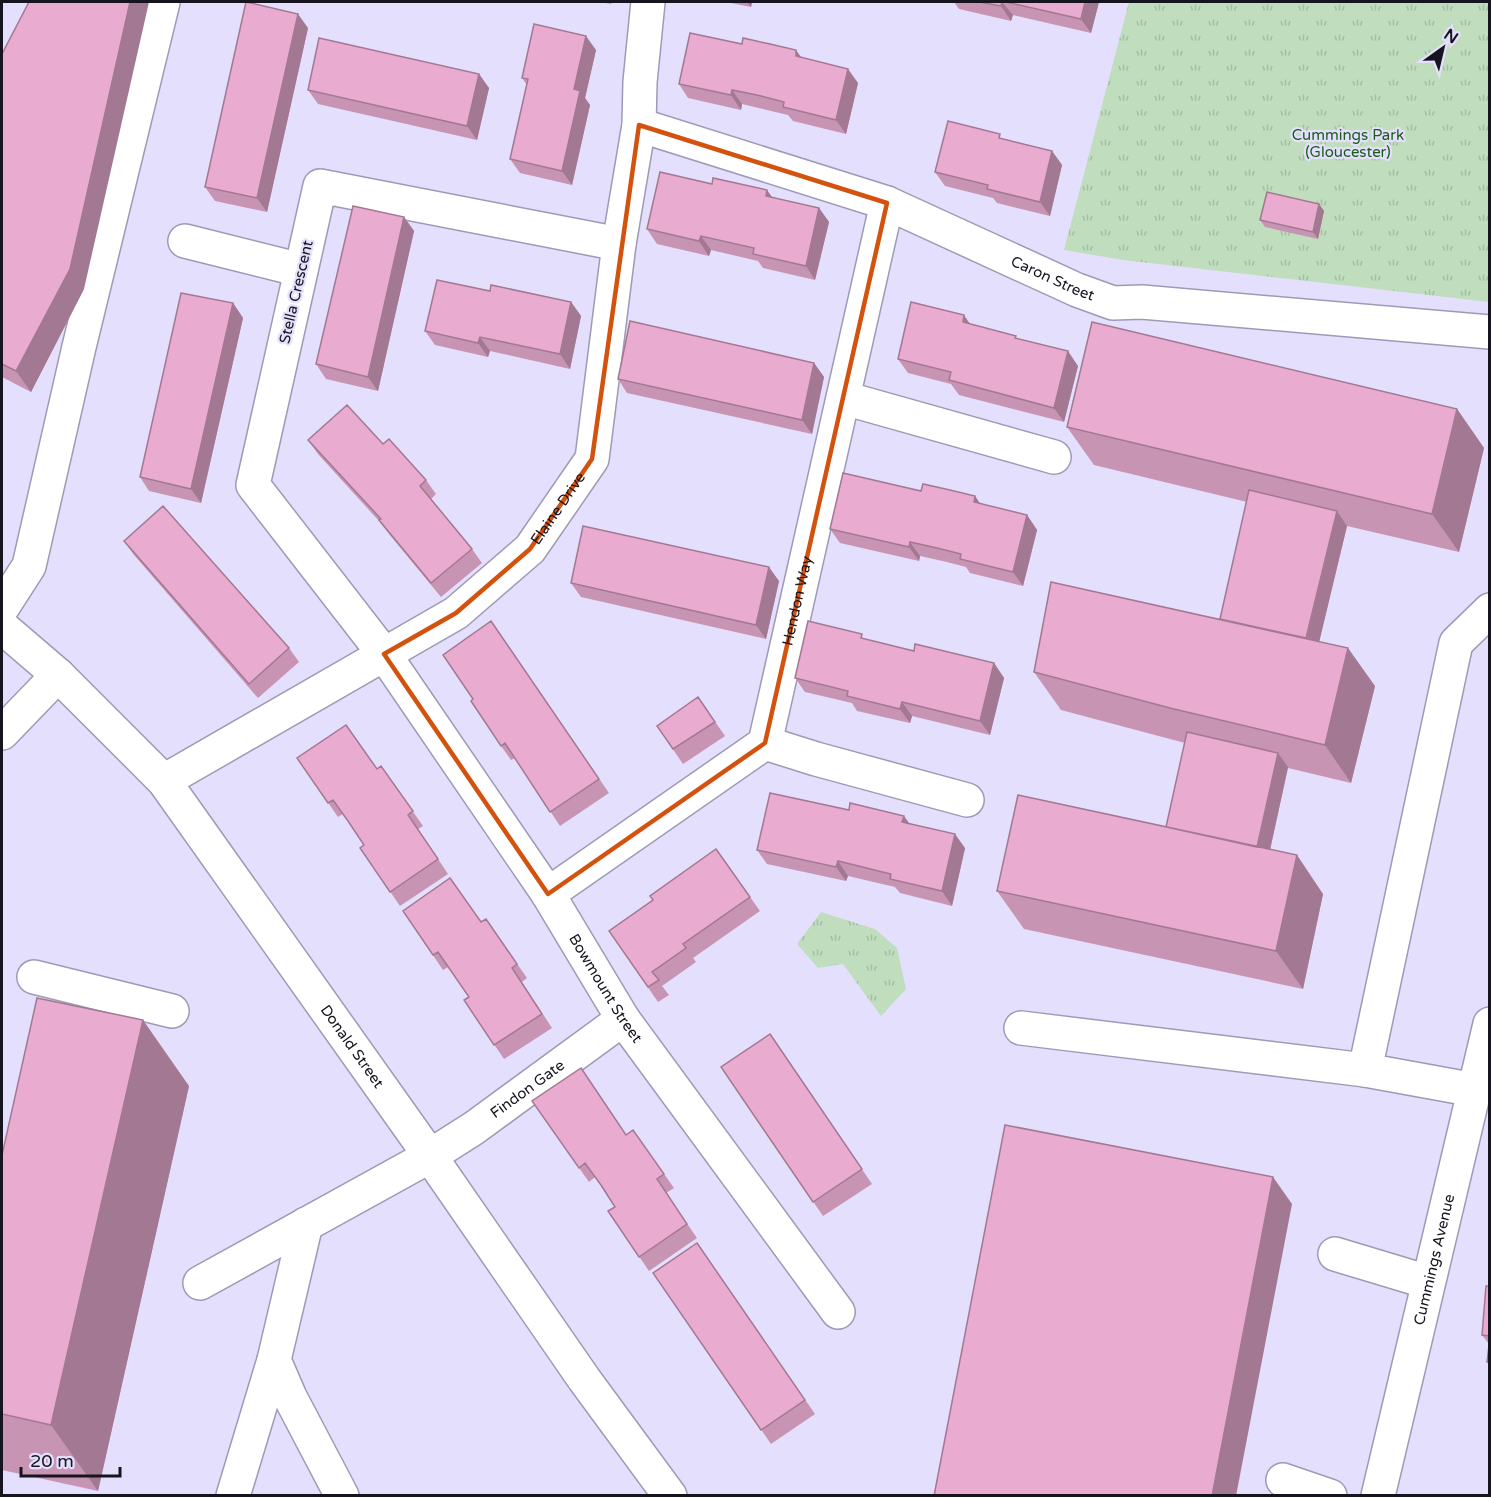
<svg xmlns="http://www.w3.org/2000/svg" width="1491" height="1497" font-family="'Varela Round',sans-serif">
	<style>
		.park { fill: url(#park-tufts) }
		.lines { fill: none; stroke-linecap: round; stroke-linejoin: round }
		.minor-casing { stroke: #9e9ab5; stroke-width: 36 }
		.minor { stroke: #fff; stroke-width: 33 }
		.wall { fill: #c894b3 }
		.shaded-wall { fill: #a37892 }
		.building { fill: #e9acd0; stroke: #a37892; stroke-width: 1.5 }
		.marked { fill: none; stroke: #d3520e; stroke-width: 4.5; stroke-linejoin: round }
		.labels { text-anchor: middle; stroke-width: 4.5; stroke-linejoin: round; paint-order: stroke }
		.park-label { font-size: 15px; fill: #1a5a1b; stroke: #e4dffc }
		.street-label { font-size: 15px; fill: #16141e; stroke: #e4dffc }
	</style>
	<defs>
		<pattern id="park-tufts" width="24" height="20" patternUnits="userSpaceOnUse" patternTransform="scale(1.5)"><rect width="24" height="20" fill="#c0debe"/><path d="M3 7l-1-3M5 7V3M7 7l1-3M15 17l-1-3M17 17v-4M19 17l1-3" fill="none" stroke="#a4bea3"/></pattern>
	</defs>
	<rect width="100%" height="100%" fill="#e4dffc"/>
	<!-- park -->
	<path class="park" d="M1129,2H1489V302L1123,260L1064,250Z
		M821,912L875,929L897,948L906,989L881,1016L843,964L818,968L797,944Z"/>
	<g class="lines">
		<defs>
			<g id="minor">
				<path id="s1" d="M639,125L887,203L1077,290L1113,303L1142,302L1490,332"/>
				<path d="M185,241L301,270"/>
				<path id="s2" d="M619,244L320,186L253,485L384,654L548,894L623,1019L838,1312"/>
				<path d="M844,398L1054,457"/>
				<path d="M2,608L29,566L79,347L163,2"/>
				<path id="s3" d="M2,627L58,675L164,781L430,1156L584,1379L670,1496"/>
				<path d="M2,733L58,675"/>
				<path d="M765,743L816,759L967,800"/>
				<path id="s4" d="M164,781L456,613L530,549L592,459L619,244L639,125L640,82L648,2"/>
				<path id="s5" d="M548,894L765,743L887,203"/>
				<path d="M34,977L172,1011"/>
				<path d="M1021,1028L1365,1070"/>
				<path d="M1475,1090L1365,1070L1456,643L1490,610"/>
				<path d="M1335,1254L1428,1282"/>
				<path id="s6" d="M200,1283L430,1156L474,1128L623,1019"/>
				<path d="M274,1360L290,1397L342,1496"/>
				<path d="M1283,1480L1330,1496"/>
				<path d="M233,1496L274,1360L306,1224"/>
				<path id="s7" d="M1378,1496L1490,1024"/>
			</g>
		</defs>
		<!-- minor casing -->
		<use href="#minor" class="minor-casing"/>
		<!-- minor -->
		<use href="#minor" class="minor"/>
	</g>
	<!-- wall -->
	<path class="wall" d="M600,2H612L611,4Z
		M726,2H752L751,7Z
		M954,2H1099L1091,33L1013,15L1011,21L959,9Z
		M308,28L267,212L215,201L205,187Z
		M596,50L585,98L590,105L572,185L520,173L510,159L527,85L522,78Z
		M2,54L84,289L31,392L2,377Z
		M802,58L858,83L846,134L793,121L788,115L767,110L742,104L741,110L688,98L679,84Z
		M479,74L489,88L477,140L318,104L308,90Z
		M1005,139L1052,151L1062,165L1050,216L997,203L993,198L945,186L935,172Z
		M773,198L819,208L829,222L815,280L763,268L758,261L711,250L709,256L657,244L647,229Z
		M1319,204L1324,211L1318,239L1265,227L1260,220Z
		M404,217L414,231L378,391L326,379L316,364Z
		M490,291L571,302L581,316L570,369L490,351L488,357L435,345L425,331Z
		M233,303L243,318L201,503L149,491L140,477Z
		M971,324L1019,339L1078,366L1064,422L959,395L951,384L908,373L898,359Z
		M814,363L824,377L812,434L627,393L618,379Z
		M1457,409L1484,448L1459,552L1347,526L1319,641L1375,686L1351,783L1288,768L1270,850L1323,894L1303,989L1024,929L997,891L1166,827L1185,743L1061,710L1034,672L1220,619L1247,502L1094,465L1067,427Z
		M308,440L383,444L426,480L436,494L431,499L472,549L482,563L441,597L389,534L379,521L318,454Z
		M921,491L975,496L980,504L1027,515L1037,530L1023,586L970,573L966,567L947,562L920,556L919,561L840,543L830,529Z
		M124,541L289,648L299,662L258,698L134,555Z
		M779,581L766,639L581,597L571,583Z
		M491,621L609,793L560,826L515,758L511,760L501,746L473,699Z
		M866,639L914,651L994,663L1004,678L990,735L912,716L910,723L857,711L852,703L805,692L795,678Z
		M698,697L725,736L683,764L657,726Z
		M297,758L377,769L381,766L423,826L418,829L448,874L400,906L360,848L364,845L343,814L338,817Z
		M909,824L965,848L952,906L900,893L895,887L848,876L846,881L767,864L757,850Z
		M716,849L760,911L693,958L696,962L662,986L669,995L658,1002L609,931L653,900Z
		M403,911L481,922L486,919L527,978L522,982L552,1028L504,1059L464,1000L469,997L448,967L443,970Z
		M770,1034L872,1184L823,1216L721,1067Z
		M189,1086L98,1491L2,1470V1155Z
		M532,1101L626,1135L633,1130L674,1188L666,1193L697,1238L649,1271L608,1211L615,1207L595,1177L589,1182Z
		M697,1243L815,1414L771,1444L653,1273Z
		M1490,1286V1365L1487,1362L1489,1344L1482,1335Z"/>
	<!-- shaded-wall -->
	<path class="shaded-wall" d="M130,2H149L84,289L31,392L16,371Z
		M747,2H752L751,7Z
		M1002,2L1013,15L1011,21L1001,6Z
		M1085,2H1099L1091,33L1081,19Z
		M298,14L308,28L267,212L257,198Z
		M586,36L596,50L585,98L590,105L572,185L562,171L574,89Z
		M796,50L806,64L796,56Z
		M848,69L858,83L846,134L836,120Z
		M479,74L489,88L477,140L467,126Z
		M732,90L742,104L741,110L731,95Z
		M1052,151L1062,165L1050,216L1040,202Z
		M767,190L777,204L766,196Z
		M1319,204L1324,211L1318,239L1313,232Z
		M819,208L829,222L815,280L806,266Z
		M404,217L414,231L378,391L368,377Z
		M701,236L711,250L709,256L699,241Z
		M571,302L581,316L570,369L560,354Z
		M233,303L243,318L201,503L191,489Z
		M964,315L974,330L963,322Z
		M480,337L490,351L488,357L478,343Z
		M1068,351L1078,366L1064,422L1054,408Z
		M814,363L824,377L812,434L802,420Z
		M1457,409L1484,448L1459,552L1432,514Z
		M975,496L985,511L974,502Z
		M1337,511L1347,526L1312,672L1302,658Z
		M1027,515L1037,530L1023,586L1013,572Z
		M910,542L920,556L919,561L909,547Z
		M769,567L779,581L766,639L756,625Z
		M1348,648L1375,686L1351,783L1325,745Z
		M994,663L1004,678L990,735L980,721Z
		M902,702L912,716L910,723L900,709Z
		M1278,753L1288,767L1263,882L1253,868Z
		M904,816L914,830L902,822Z
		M955,834L965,848L952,906L942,891Z
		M1297,855L1323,894L1303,989L1276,951Z
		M838,861L848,876L846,881L836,867Z
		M143,1020L189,1086L98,1491L51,1425Z
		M1273,1177L1292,1204L1236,1496H1212Z"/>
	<!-- building -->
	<path class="building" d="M29,2H130L70,269L16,371L2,364V54Z
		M246,2L298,14L257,198L205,187Z
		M979,2H1002L1001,6Z
		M1006,2H1085L1081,19Z
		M534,24L586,36L574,89L580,91L562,171L510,159L528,79L522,78Z
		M690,33L742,44L743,38L770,44L796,50V56L848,69L836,120L783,107L784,102L757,95L732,90L731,95L679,84Z
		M319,38L479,74L467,126L308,90Z
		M948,121L1000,134L999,138L1052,151L1040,202L987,189L988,185L935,172Z
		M660,172L712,184L713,178L767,190L766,196L819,208L806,266L753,254L754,248L701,236L699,241L647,229Z
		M1267,192L1319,204L1313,232L1260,220Z
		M353,206L404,217L368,377L316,364Z
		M437,280L490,291L491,285L571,302L560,354L480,337L478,343L425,331Z
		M181,293L233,303L191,489L140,477Z
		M911,302L964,315L963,322L1016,336L1015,338L1068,351L1054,408L949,380L951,372L898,359Z
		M630,321L814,363L802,420L618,379Z
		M1092,322L1457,409L1432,514L1067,427Z
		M347,405L383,444L389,439L426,480L420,486L472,549L431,583L379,520L381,519L308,440Z
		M843,473L921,491L923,484L950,490L975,496L974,502L1027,515L1013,572L960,559L961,554L937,548L910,542L909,547L830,529Z
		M1249,490L1337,511L1306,638L1220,619Z
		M163,506L289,648L249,684L124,541Z
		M583,526L769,567L756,625L571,583Z
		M1051,582L1348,648L1325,745L1170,708L1034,672Z
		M491,621L599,779L550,812L505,743L501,746L471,701L473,699L443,655Z
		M808,621L862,634L861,638L914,651L915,644L994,663L980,721L902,702L900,709L847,696L848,691L795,678Z
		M698,697L715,722L673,749L657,726Z
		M346,725L377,769L381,766L413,811L408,815L438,859L390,892L360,848L364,845L348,821L333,800L328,803L297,758Z
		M1187,732L1278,753L1257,847L1166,827Z
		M770,793L849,810L850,803L904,816L902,822L955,834L942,891L890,879L891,874L838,861L836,867L757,850Z
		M1018,795L1297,855L1276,951L997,891Z
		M716,849L750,897L683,944L686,948L652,972L659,980L648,987L609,931L653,900L650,896Z
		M450,878L481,922L486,919L517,964L512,968L542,1014L494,1045L464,1000L469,997L438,952L433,955L403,911Z
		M37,998L143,1020L51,1425L2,1414V1155Z
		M770,1034L862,1169L813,1202L721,1067Z
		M581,1068L626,1135L633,1130L664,1174L657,1179L687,1224L639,1257L608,1211L615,1207L601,1185L585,1163L579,1168L532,1101Z
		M1005,1125L1273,1177L1212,1496H934Z
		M697,1243L805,1400L761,1430L653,1273Z
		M1486,1286H1490V1336L1482,1335Z
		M1490,1337V1362H1487Z"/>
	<!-- marked area -->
	<path class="marked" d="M639,125L887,203L765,743L548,894L384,654L456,613L530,549L592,459Z"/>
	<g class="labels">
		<!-- park labels -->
		<g class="park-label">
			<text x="1348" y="140">Cummings Park<tspan x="1348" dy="17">(Gloucester)</tspan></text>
		</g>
		<!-- street labels -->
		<g class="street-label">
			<text dy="5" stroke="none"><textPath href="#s1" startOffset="442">Caron Street</textPath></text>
			<text transform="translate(296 292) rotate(-77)" y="5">Stella Crescent</text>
			<text dy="5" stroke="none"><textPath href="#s4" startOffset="484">Elaine Drive</textPath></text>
			<text dy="5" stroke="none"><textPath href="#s5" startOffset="410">Hendon Way</textPath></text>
			<text dy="5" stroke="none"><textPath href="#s2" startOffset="1226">Bowmount Street</textPath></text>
			<text dy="5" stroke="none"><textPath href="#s3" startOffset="549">Donald Street</textPath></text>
			<text dy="5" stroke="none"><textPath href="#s6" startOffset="381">Findon Gate</textPath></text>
			<text dy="5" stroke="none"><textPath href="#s7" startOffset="243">Cummings Avenue</textPath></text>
		</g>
	</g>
	<!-- border -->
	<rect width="1491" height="1497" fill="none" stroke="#16141e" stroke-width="6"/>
	<!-- north arrow -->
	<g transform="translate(1443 48) rotate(34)" stroke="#e4dffc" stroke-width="4.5" paint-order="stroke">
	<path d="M0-4.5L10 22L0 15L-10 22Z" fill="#16141e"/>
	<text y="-9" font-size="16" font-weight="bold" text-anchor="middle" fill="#16141e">N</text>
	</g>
	<!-- scale -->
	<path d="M21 1467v9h99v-9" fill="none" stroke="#16141e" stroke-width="3"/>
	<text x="30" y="1467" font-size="18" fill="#16141e" stroke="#e4dffc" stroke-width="4.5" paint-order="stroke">20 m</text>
</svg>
